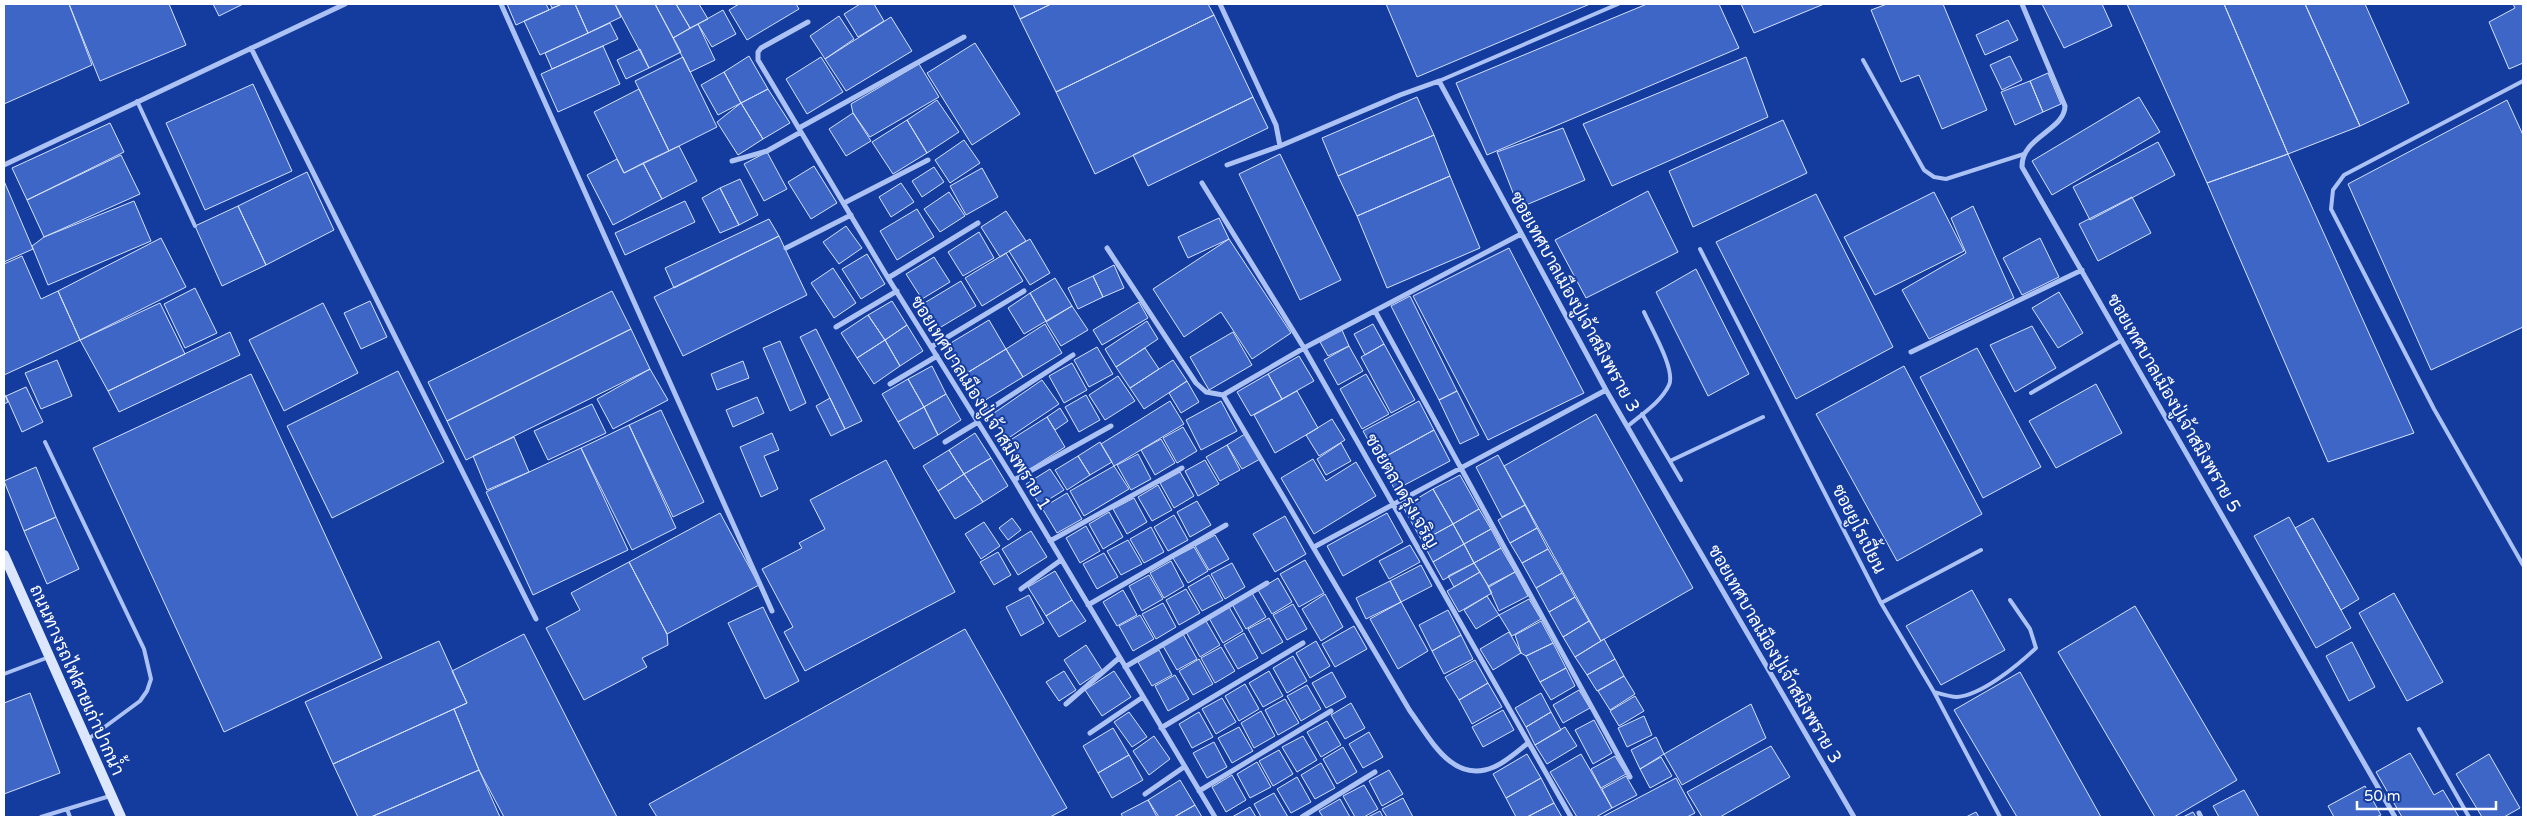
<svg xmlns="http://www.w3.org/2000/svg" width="2527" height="821" font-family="'Varela Round',Sarabun,sans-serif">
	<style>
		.building { fill: #3d66c6; stroke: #d5e1fd }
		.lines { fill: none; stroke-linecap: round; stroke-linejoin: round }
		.lane { stroke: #acc2f4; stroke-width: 4 }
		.street { stroke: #acc2f4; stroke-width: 5 }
		.secondary { stroke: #dce6fd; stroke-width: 10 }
		.labels { text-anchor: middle; stroke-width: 4; stroke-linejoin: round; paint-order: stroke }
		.street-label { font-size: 18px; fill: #fff; stroke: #143c9f }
	</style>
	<rect width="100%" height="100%" fill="#143c9f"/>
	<!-- building -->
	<path class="building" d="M4,4H69L92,65L4,104Z
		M69,4H169L186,45L100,81Z
		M213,4H243L219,16Z
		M507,4H546L549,10L516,25Z
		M550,4H562L552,8Z
		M562,4H575L588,33L540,55L524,21Z
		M575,4H615L621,17L588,33Z
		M615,4H655L681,52L649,68Z
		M655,4H676L690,28L673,38Z
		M676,4H699L708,19L690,28Z
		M739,4H796L799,9L747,40L729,10Z
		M860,4H874L884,21L858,37L844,14Z
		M1013,4H1051L1020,19Z
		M1051,4H1208L1214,15L1056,92L1020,19Z
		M1386,4H1590L1417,77Z
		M1647,4H1719L1739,48L1487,155L1456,83Z
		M1741,4H1824L1754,33Z
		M1887,4H1943L1987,110L1942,129L1919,75L1901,82L1871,10Z
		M2042,4H2102L2112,26L2064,48Z
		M2127,4H2224L2288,154L2207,183Z
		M2224,4H2305L2360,126L2288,154Z
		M2305,4H2365L2409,103L2360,126Z
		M2513,4H2523V63L2509,69L2489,22L2515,8Z
		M723,10L736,34L712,47L698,24Z
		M1214,15L1253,97L1095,174L1056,92Z
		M839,16L854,39L825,59L810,36Z
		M891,17L912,51L846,91L825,59Z
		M2008,20L2018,40L1985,55L1976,35Z
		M610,23L618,39L552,69L545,53Z
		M698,24L715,60L690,72L673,38Z
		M975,43L1020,114L972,145L927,73Z
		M603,46L620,84L558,112L541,74Z
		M640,49L649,68L626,79L617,60Z
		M749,56L768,89L741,103L724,72Z
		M2010,56L2022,80L2002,90L1990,65Z
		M683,57L717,127L669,151L635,81Z
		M821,57L843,92L807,114L786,79Z
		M1746,57L1768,117L1612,186L1583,124Z
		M919,64L939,97L870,137L853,113L851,104Z
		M724,72L741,103L718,115L701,85Z
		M2048,73L2061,104L2043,112L2030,81Z
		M2030,81L2043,112L2015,125L2001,92Z
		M253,84L292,171L205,210L166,123Z
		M639,89L669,151L624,173L594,112Z
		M768,89L790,123L763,139L741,103Z
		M1253,97L1268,128L1148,186L1133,155Z
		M1417,97L1434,135L1338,176L1322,138Z
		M2139,97L2160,132L2052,195L2032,161Z
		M937,100L959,132L927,153L907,120Z
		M2507,100L2523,135V327L2431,370L2348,184Z
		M741,103L763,139L738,155L717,122Z
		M853,113L871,141L846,156L829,129Z
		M907,120L927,153L893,174L872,142Z
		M1783,120L1807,173L1693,227L1669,171Z
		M110,123L124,152L27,200L12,168Z
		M1563,128L1585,180L1519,208L1497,152Z
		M1434,135L1450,176L1357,216L1338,176Z
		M964,140L980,163L950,183L935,160Z
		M2158,142L2175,175L2090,220L2073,187Z
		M679,146L697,181L662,199L643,163Z
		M767,152L787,189L764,201L744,164Z
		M1280,154L1341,280L1300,300L1239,174Z
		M2288,154L2414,433L2328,462L2207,183Z
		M121,155L140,194L44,237L27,200Z
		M617,159L624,173L643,163L662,199L613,225L587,175Z
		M814,166L837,203L811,219L788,182Z
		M934,167L944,182L922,197L912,181Z
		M982,168L998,197L966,215L950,186Z
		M307,172L334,230L266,265L238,206Z
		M1450,176L1480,248L1387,288L1357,216Z
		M740,179L758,215L739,225L720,188Z
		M4,181L33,249L4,262Z
		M901,183L914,202L891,217L879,197Z
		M720,188L739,225L720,233L702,198Z
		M1648,191L1678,252L1586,298L1555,240Z
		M949,192L965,216L940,232L924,209Z
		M1934,192L1964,251L1875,295L1844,237Z
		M1816,194L1893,347L1796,399L1716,242Z
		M2132,197L2151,233L2098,261L2079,224Z
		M134,201L151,241L48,285L32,246L44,237Z
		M685,201L695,222L625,255L615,233Z
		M238,206L266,265L222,286L195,226Z
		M1973,206L2014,298L1929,339L1902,290L1966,253L1951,218Z
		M917,209L934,237L897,260L880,231Z
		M1006,211L1026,241L1000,257L981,227Z
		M1219,218L1229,239L1188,258L1178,237Z
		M769,219L779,236L674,288L665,268Z
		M846,226L862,248L839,264L823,242Z
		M979,232L994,258L963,276L948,252Z
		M779,236L807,295L683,356L654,297Z
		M161,238L186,287L80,340L58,291Z
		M2040,238L2059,277L2022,295L2003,258Z
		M1030,239L1050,273L1030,285L1009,251Z
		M1229,239L1291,333L1252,359L1221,312L1184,337L1153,289Z
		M1509,248L1584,393L1488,440L1413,296Z
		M1006,253L1023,281L982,306L965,278Z
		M867,254L885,284L861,299L842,269Z
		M22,256L41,299L58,291L80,340L4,375V264Z
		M934,257L950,282L922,299L906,274Z
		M1114,265L1124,288L1103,297L1093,276Z
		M833,268L856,303L834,318L811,283Z
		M1696,269L1749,374L1708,396L1656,292Z
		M1093,276L1103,297L1078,309L1068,288Z
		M1055,278L1072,306L1046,321L1030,293Z
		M961,281L976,306L936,330L921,305Z
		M195,288L217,333L185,348L164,304Z
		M612,291L631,329L447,421L428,382Z
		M2059,292L2083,333L2058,348L2032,308Z
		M1030,293L1046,321L1024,334L1008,308Z
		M1410,296L1457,391L1439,400L1391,306Z
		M370,301L387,337L361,349L344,313Z
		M892,301L907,325L885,340L868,315Z
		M1139,302L1148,318L1102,345L1093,330Z
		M160,303L185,354L108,391L80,340Z
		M323,303L358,373L284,411L249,340Z
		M1072,306L1088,330L1061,346L1046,322Z
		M868,315L885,340L857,358L841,333Z
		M989,320L1006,349L962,376L944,347Z
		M1147,321L1158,339L1116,367L1105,349Z
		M1045,324L1062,353L1023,377L1006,349Z
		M1373,324L1384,344L1365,355L1354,334Z
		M907,325L923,351L900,366L885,340Z
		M2032,326L2056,368L2015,392L1990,345Z
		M631,329L650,369L466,460L447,421Z
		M816,329L862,421L845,429L800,337Z
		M1342,330L1349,346L1328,356L1320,342Z
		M230,332L240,355L119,412L108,391Z
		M1233,332L1252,365L1209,390L1190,357Z
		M885,340L900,366L874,384L857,358Z
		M780,341L806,403L790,411L763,348Z
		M1384,344L1415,400L1391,413L1361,357Z
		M1349,346L1363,371L1338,385L1324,360Z
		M1097,347L1113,374L1089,387L1074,360Z
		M1145,348L1159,369L1130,388L1116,367Z
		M1977,348L2041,467L1983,498L1920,377Z
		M1006,349L1023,377L979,404L962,376Z
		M1299,356L1314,381L1282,399L1268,374Z
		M57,360L72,396L41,409L25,373Z
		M1173,360L1187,381L1144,409L1130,388Z
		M743,361L749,378L717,390L711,374Z
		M1072,363L1087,390L1064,403L1049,376Z
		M932,366L946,394L924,407L908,379Z
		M1904,366L1982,514L1897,561L1816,414Z
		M650,369L668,400L613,429L597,399Z
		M398,371L444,462L332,518L287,426Z
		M251,374L382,658L224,732L93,448Z
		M1268,374L1282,399L1251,416L1237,392Z
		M1366,374L1389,414L1362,429L1340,389Z
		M1118,376L1135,401L1105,420L1089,395Z
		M908,379L924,407L898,422L882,394Z
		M1042,380L1059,404L1007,439L991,415Z
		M1187,381L1199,402L1181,413L1169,393Z
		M2096,384L2122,433L2056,468L2029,421Z
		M26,387L43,422L22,432L6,396Z
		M1297,391L1318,428L1275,453L1254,415Z
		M1457,391L1479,435L1460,444L1439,400Z
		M4,393L8,402L4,404Z
		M946,394L961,420L938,435L924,407Z
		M1086,395L1100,420L1079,432L1065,407Z
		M757,397L764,413L733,427L726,410Z
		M830,398L845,429L831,436L816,406Z
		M1170,401L1184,424L1114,466L1101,444Z
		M1221,401L1237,431L1201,450L1186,420Z
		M1419,401L1434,430L1379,460L1363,431Z
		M592,404L606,433L548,460L534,431Z
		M924,407L938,435L914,449L898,422Z
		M1060,408L1068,421L1055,430L1047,417Z
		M661,410L704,502L673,517L629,425Z
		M1596,414L1693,588L1601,641L1504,466Z
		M1047,417L1065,447L1022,474L1004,444Z
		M1332,419L1345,440L1319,456L1306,435Z
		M629,425L676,528L632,550L581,448Z
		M1183,427L1197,451L1177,463L1163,438Z
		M1434,430L1450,461L1395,490L1379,460Z
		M772,433L779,450L764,456L778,489L761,497L740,447Z
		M975,433L991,458L964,474L949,450Z
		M1245,434L1260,459L1242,469L1227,445Z
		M514,437L529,472L487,490L473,456Z
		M1161,439L1175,463L1155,475L1141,450Z
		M1100,442L1112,462L1090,475L1078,456Z
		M1341,443L1351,461L1326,475L1317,459Z
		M1227,445L1240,470L1220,481L1206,457Z
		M581,448L628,550L533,595L486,492Z
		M949,450L964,474L938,491L923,466Z
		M1138,454L1151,479L1131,490L1117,465Z
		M1498,455L1525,505L1502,517L1476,467Z
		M1078,456L1090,475L1067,490L1055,470Z
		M991,458L1008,486L983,502L964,474Z
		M1313,459L1326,481L1356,462L1376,496L1314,534L1281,478Z
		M886,460L955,592L805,671L784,632L793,627L762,569L802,548L799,543L825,529L810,500Z
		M1205,460L1219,484L1198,496L1185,471Z
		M1114,466L1129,489L1084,516L1070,491Z
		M36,467L56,517L24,531L4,481Z
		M1050,469L1064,490L1040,505L1026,484Z
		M1180,472L1194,496L1174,508L1160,483Z
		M964,474L983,502L955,519L938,491Z
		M1460,475L1479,509L1453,524L1433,489Z
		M1158,485L1172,510L1152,521L1138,497Z
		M1433,489L1453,524L1422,541L1403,507Z
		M1067,493L1082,519L1057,533L1042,508Z
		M1134,498L1147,522L1127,534L1113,509Z
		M1197,501L1211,525L1190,537L1177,512Z
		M1525,505L1537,528L1510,543L1498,520Z
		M1479,509L1491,529L1464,544L1453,524Z
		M1109,512L1123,537L1103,549L1089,524Z
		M720,513L759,585L667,634L629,562Z
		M1387,513L1403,542L1343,576L1327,546Z
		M1174,515L1188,540L1168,551L1154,527Z
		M1285,516L1306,554L1275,572L1253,534Z
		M56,517L79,569L47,584L24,531Z
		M2289,517L2351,628L2316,648L2254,536Z
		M1012,518L1021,530L1008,540L999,528Z
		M2313,518L2359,599L2341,610L2295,528Z
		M984,522L1000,546L981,559L965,534Z
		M1453,524L1464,544L1433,562L1422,541Z
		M1086,526L1100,551L1080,563L1066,538Z
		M1151,527L1164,552L1144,563L1130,539Z
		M1537,528L1548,549L1522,563L1510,543Z
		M1491,529L1501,548L1474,563L1464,544Z
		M1031,531L1047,557L1018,575L1002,549Z
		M1215,535L1229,559L1209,570L1195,546Z
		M1128,540L1142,564L1121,575L1107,551Z
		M1464,544L1474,563L1443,580L1433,562Z
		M1410,545L1420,562L1389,579L1379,561Z
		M1194,547L1208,571L1188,583L1173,558Z
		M1501,548L1515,572L1489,587L1474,563Z
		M1548,549L1562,573L1536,588L1522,563Z
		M998,552L1011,575L994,585L980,562Z
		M1104,553L1118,577L1097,589L1083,564Z
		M1305,560L1324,593L1299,607L1280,574Z
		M1171,561L1184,586L1164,598L1150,573Z
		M629,562L667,634L668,645L642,658L647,667L584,700L546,628L580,610L571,593Z
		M1232,563L1245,587L1225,599L1211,574Z
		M1474,563L1480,572L1454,587L1448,576Z
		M1421,565L1432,586L1401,602L1390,581Z
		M1055,571L1072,600L1046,616L1028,587Z
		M1480,572L1492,593L1459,612L1447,591Z
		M1515,572L1528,596L1499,611L1488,586Z
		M1562,573L1575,597L1549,612L1536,588Z
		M1149,575L1163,599L1142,611L1129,586Z
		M1209,575L1223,600L1202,611L1188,587Z
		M1278,578L1292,602L1272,614L1258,590Z
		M1390,581L1401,602L1366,619L1356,598Z
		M1186,589L1200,613L1179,625L1166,600Z
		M1123,590L1137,615L1117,626L1103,602Z
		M1972,590L2005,650L1941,685L1906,626Z
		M1252,593L1266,617L1246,629L1232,604Z
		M2394,593L2443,682L2407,701L2359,613Z
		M1325,594L1343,627L1321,641L1302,609Z
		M1029,595L1044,623L1021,636L1006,607Z
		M1487,596L1499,615L1476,629L1464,610Z
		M1575,597L1589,621L1563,637L1549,612Z
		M1529,599L1541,619L1512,636L1499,615Z
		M1072,600L1086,621L1059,637L1046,616Z
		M1401,602L1428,651L1398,669L1370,619Z
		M1163,603L1176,627L1156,639L1142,614Z
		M1293,604L1307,629L1287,640L1273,615Z
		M2135,606L2237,780L2174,817H2155L2058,652Z
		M763,607L799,681L765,699L728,623Z
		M1229,607L1243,631L1223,643L1209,618Z
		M1448,610L1461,635L1432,651L1419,625Z
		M1140,615L1154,639L1133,651L1119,626Z
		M1269,618L1283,642L1262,654L1248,629Z
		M1206,621L1220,645L1200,657L1186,632Z
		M1541,621L1553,643L1526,656L1521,653L1515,635Z
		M1589,621L1601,641L1575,657L1563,637Z
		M1354,626L1367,649L1335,667L1322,644Z
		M965,629L1067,808L1050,817H657L649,804Z
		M1509,632L1521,653L1493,670L1480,649Z
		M1244,633L1258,658L1238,669L1224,645Z
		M524,634L617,817H504L479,770L454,709L467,703L452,671Z
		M1183,634L1197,659L1177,670L1163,646Z
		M1461,635L1473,659L1444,674L1432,651Z
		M1604,639L1615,659L1587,675L1575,657Z
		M439,641L467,703L333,764L305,702Z
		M1316,641L1330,666L1310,678L1296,653Z
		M2352,642L2375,687L2349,701L2326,656Z
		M1553,643L1566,668L1540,682L1526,656Z
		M1086,645L1102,670L1080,685L1064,660Z
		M1221,647L1235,671L1215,683L1201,658Z
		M1159,650L1172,675L1152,686L1138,662Z
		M1293,656L1307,681L1287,693L1273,668Z
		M1199,659L1213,684L1193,695L1179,671Z
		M1615,659L1624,676L1597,691L1587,675Z
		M1475,660L1488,683L1459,700L1445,677Z
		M1566,668L1575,686L1551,700L1540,682Z
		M1064,671L1076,690L1059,701L1046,682Z
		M1114,671L1131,697L1102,716L1085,690Z
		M1269,671L1283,696L1263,707L1249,683Z
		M1332,672L1346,697L1326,708L1312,683Z
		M2020,672L2101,817H2017L1954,710Z
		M1175,675L1189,699L1168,711L1155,686Z
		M1624,676L1635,694L1610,710L1598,691Z
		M1488,683L1502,707L1472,724L1459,700Z
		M1245,684L1259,709L1239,721L1225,696Z
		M1307,685L1321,709L1301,721L1287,696Z
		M1579,690L1590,708L1563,723L1553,705Z
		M30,693L60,773L4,794V703Z
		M1541,693L1551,712L1526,727L1515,708Z
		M1635,696L1644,711L1619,726L1610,711Z
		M1222,698L1236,722L1216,734L1202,709Z
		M1285,699L1299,723L1278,735L1265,710Z
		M1351,703L1365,728L1345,739L1331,715Z
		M1751,704L1766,738L1682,785L1664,754Z
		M454,709L479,770L371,817H358L333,764Z
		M1503,710L1514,730L1483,747L1472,727Z
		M1261,711L1275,736L1254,748L1241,723Z
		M1129,712L1147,737L1132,747L1114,722Z
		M1199,712L1213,737L1192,748L1179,724Z
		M1551,712L1561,730L1535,745L1526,727Z
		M1644,716L1652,735L1627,747L1618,728Z
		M1594,720L1612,753L1593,764L1575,730Z
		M1327,721L1341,745L1321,757L1307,732Z
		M1239,727L1253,751L1232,763L1218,738Z
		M1565,727L1577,746L1547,764L1535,745Z
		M1113,728L1129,755L1098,773L1083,746Z
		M1369,732L1383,757L1363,768L1349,744Z
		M1154,736L1170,759L1149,775L1133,751Z
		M1303,736L1317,760L1297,772L1282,747Z
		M1656,737L1664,754L1640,769L1631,750Z
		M1214,742L1227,767L1207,778L1193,753Z
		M1771,746L1790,777L1720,817H1702L1687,792Z
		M1343,747L1357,772L1337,784L1323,759Z
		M1279,750L1293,774L1273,786L1259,761Z
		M2410,753L2434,795L2443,790L2459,817H2402L2376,772Z
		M1527,754L1541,778L1506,798L1493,774Z
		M1581,754L1612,808L1596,817H1577L1550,772Z
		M2489,754L2520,808L2504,817H2482L2456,774Z
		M1129,755L1143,780L1112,798L1098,773Z
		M1615,756L1626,774L1601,788L1591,769Z
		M1661,757L1672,776L1650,788L1640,769Z
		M1257,762L1271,787L1250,798L1237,774Z
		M1321,763L1335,788L1315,799L1301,775Z
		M479,770L500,817H371Z
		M1389,770L1403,794L1382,806L1369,781Z
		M1232,775L1246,800L1226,812L1212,787Z
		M1626,776L1637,795L1612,808L1602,789Z
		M1297,777L1311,802L1291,813L1277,789Z
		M1541,778L1554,803L1527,817H1516L1506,798Z
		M1676,778L1695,813L1687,817H1602Z
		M1180,780L1195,805L1174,817H1159L1148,800Z
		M1364,785L1378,809L1364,817H1355L1343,796Z
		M2365,786L2381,815L2376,817H2334L2328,806Z
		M2244,790L2259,817H2219L2213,806Z
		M1274,793L1288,817H1261L1254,804Z
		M1403,798L1413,817H1387L1382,809Z
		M1340,799L1350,817H1323L1319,811Z
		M1148,800L1157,817H1123L1121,814Z
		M1554,803L1562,817H1527Z
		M1195,805L1202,817H1174Z
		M1250,807L1256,817H1232Z
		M1380,811L1383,817H1368Z
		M1976,812L1979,817H1966Z
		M2193,812L2196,817H2183Z"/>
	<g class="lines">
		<!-- lane -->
		<path class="lane" d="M1863,60L1924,170L1934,177L1946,179L2024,154
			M1439,81L1618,4
			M2523,81L2344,175L2333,190L2331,209L2434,409L2523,565
			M137,101L195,226
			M1700,249L1881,603L1934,692L2000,817
			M2031,393L2122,340
			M1642,414L1681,480
			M1628,426C1642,414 1661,402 1669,385C1676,370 1651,328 1644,312
			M45,442L144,649L151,679L147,691L140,701L87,740
			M1670,461L1763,417
			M1881,603L1981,550
			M4,674L49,657
			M1934,692C1941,694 1950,697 1957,697C1982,695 2018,665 2036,648L2030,629L2010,600
			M2419,729L2469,817
			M67,809L110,796
			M41,817L67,809L70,817"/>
		<!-- street -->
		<path class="street" d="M501,4L772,611
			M1220,4L1276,125L1280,146L1400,95L1439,81L1606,390L1854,817
			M2022,4L2065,106C2065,130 2021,137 2022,167L2395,817
			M808,22L761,48L758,52V60L888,278L1014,480L1215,817
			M251,48L536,619
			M799,128L964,37
			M732,161L767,151L801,132
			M4,165L345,4
			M1227,165L1280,146
			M1202,183L1304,348L1571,817
			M844,203L928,160
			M786,248L851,215
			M1107,248L1196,383L1206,392L1223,395L1304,348L1521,234
			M888,278L978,223
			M1375,311L1630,777
			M836,327L897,291
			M931,347L1024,291
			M1911,352L2082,270
			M890,384L937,356
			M1223,395L1410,711C1430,738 1452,785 1494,767C1506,762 1518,751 1528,743
			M976,418L1073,355
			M945,442L978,422
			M1014,480L1111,426
			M1050,541L1182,468
			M1314,547L1606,390
			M1021,589L1061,560
			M1088,605L1226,525
			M1125,667L1267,583
			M1066,704L1119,658
			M1161,728L1303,643
			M1090,733L1143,697
			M1199,791L1331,711
			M1145,794L1184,767
			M2199,813L2201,817
			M1302,817L1375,772"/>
		<!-- secondary -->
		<path class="secondary" d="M4,555L121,817"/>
	</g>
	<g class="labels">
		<!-- street labels -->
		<g class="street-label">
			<text transform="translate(1575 302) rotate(61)" y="6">ซอยเทศบาลเมืองปู่เจ้าสมิงพราย 3</text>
			<text transform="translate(981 403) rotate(58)" y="6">ซอยเทศบาลเมืองปู่เจ้าสมิงพราย 1</text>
			<text transform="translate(2174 403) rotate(60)" y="6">ซอยเทศบาลเมืองปู่เจ้าสมิงพราย 5</text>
			<text transform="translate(1402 491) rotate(60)" y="6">ซอยตลาดรุ่งเจริญ</text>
			<text transform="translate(1859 529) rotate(63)" y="6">ซอยยูโรเปี้ยน</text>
			<text transform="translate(1775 654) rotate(60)" y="6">ซอยเทศบาลเมืองปู่เจ้าสมิงพราย 3</text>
			<text transform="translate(77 680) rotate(66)" y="6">ถนนทางรถไฟสายเก่าปากน้ำ</text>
		</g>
	</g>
	<!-- border -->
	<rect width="2527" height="821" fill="none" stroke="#ffffff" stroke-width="10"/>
	<!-- scale -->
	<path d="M2357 801v8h139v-8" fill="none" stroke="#ffffff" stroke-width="2.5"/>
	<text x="2364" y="801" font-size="15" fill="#ffffff" stroke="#143c9f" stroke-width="4" paint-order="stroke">50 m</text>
</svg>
